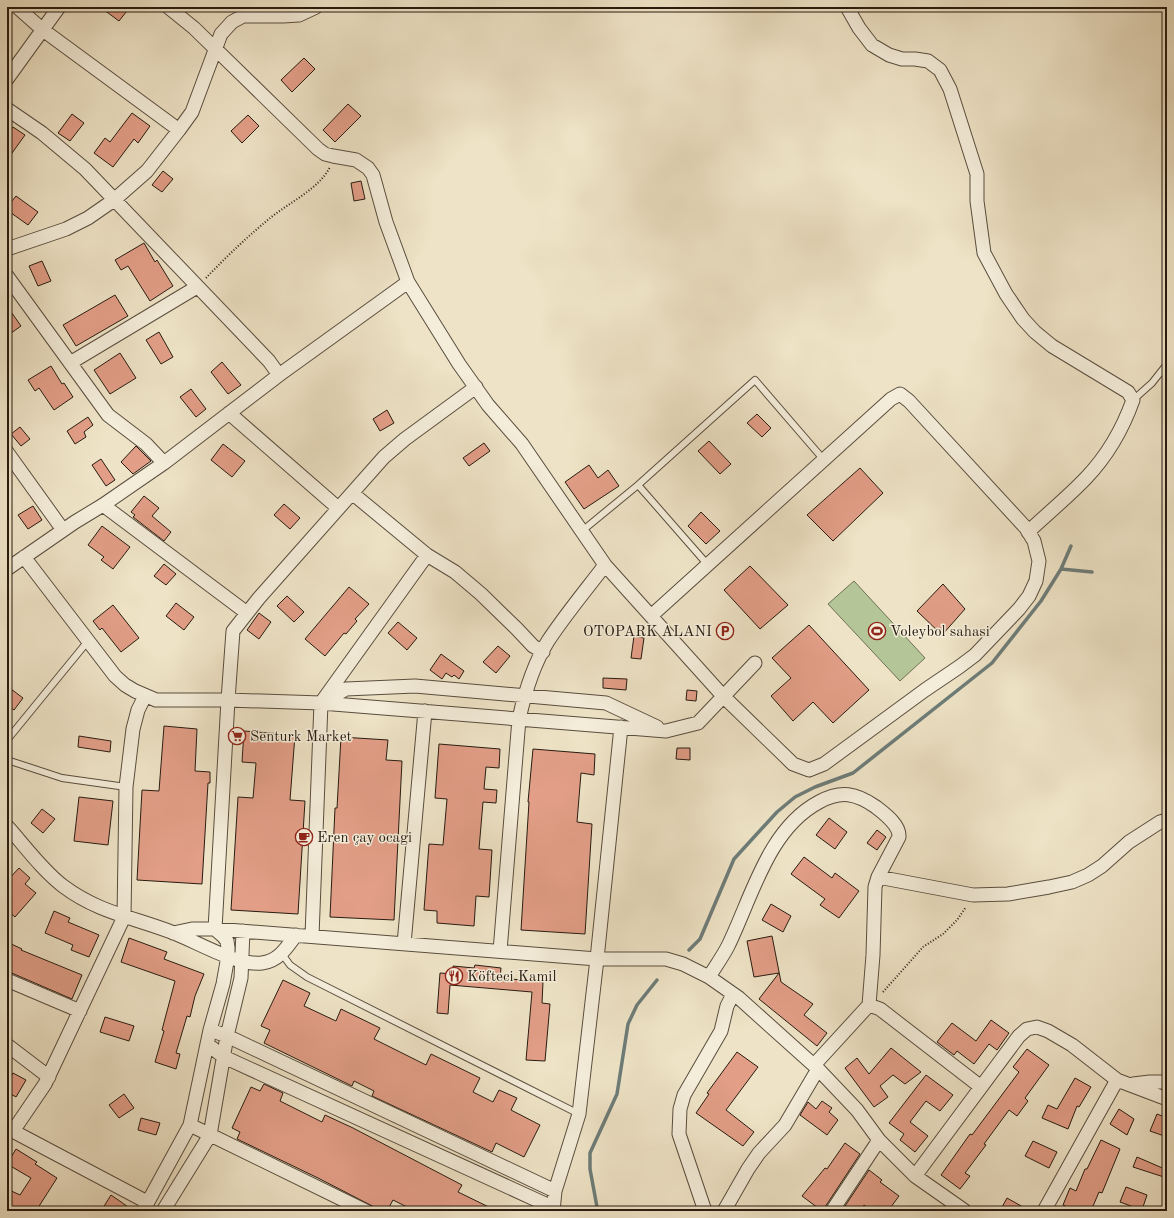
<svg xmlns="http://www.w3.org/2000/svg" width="1174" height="1218" font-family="'Old Standard TT',serif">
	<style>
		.green { fill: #b4c598; stroke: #6e7054 }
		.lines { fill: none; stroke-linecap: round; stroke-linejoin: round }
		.stream { stroke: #6d7c78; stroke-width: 3.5 }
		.building { fill: #e29e87; stroke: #271b10 }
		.service-casing { stroke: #594d3e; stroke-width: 8 }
		.minor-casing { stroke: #594d3e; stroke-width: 15 }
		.path { stroke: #271b10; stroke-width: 2; stroke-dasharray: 1 2; stroke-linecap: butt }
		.service { stroke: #f4edda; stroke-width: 6 }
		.minor { stroke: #f4edda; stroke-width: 13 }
		.labels { text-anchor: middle; stroke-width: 3; stroke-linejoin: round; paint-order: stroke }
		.poi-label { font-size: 15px; fill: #271b10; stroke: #f4edda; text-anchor: start }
	</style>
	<rect width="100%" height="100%" fill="#eee3c6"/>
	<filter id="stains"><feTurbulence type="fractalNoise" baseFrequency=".005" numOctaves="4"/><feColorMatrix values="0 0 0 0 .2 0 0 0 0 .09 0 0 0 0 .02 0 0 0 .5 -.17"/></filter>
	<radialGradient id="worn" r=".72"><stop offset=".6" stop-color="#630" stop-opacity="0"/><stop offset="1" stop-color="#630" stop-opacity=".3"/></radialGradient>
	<!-- green -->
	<path class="green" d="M854,581L925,658L900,681L828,604Z"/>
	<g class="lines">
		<!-- stream -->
		<path class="stream" d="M1061,569L1092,572
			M689,950L700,939L734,859L777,812L795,797L815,787L853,773L992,663L1041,601L1061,569L1071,546
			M596,1211L597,1207L590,1169V1153L617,1094L628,1024L637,1005L657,980"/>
	</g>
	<!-- building -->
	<path class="building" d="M100,7H130L119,21Z
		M304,58L315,69L292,92L281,80Z
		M348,104L361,116L335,142L323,130Z
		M132,113L150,126L138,143L134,139L113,167L94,153L105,138L110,142Z
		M72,114L84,123L70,141L58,133Z
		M248,115L259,126L242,143L231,131Z
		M13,127L25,135L7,160V135Z
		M163,171L173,179L162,192L152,185Z
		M361,181L365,199L354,201L351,183Z
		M16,196L38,212L28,225L7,210V207Z
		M144,243L155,262L157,260L173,286L150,301L128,266L121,270L115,260Z
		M42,261L51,281L38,286L29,266Z
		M115,295L128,316L76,346L63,325Z
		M7,306L21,326L7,336Z
		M159,332L173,357L161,364L146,340Z
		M120,353L136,378L110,394L94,370Z
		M222,362L241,385L228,394L211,372Z
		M51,366L62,384L64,383L73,397L54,410L39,388L35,391L28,380Z
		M191,389L206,409L196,417L180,397Z
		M387,410L394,423L380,431L373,419Z
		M757,414L771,428L762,437L747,423Z
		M88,417L93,425L84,432L86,437L75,444L67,431Z
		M20,427L30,439L21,446L11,434Z
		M709,441L731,464L720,474L698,451Z
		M484,443L490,451L469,466L463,458Z
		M223,444L245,461L232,477L211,460Z
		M136,446L151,461L133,474L121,462Z
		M101,459L115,480L106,486L92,465Z
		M589,465L598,478L608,470L619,486L584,509L565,482Z
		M860,468L883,493L833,541L807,515Z
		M144,496L159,508L152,516L171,532L164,541L133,517L135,515L131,512Z
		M284,504L300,518L290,529L274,515Z
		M33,506L42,520L28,529L18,515Z
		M701,512L720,531L706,544L688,526Z
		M102,526L130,547L113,569L101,560L104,557L88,545Z
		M164,564L176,574L166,585L154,576Z
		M750,566L788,605L760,629L724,590Z
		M943,584L965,609L942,635L917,611Z
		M349,587L369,604L355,619L357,621L346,634L344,633L325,656L305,639Z
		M287,596L304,612L294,622L277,606Z
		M176,603L194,617L184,630L166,616Z
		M113,605L139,638L121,652L102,628L100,630L93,621Z
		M259,613L271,622L259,639L247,630Z
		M398,622L417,638L407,650L388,633Z
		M809,625L869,690L833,723L813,702L793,721L771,696L791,678L772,658Z
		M634,636L644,638L641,659L631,658Z
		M498,646L510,656L496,673L483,662Z
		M441,654L464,671L459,679L454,675L452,677L446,673L442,679L430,670Z
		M603,678L627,679L626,690L603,688Z
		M7,686L23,698L14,710L7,705Z
		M687,690L697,691L696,701L686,700Z
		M164,726L197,729L195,771L210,772V783H208L202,884L137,880L142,790L159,791Z
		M244,731L295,735L290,800L305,801L298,914L231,910L238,797L253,798L256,763L242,762Z
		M79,736L111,741L110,752L78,747Z
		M341,737L388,740L386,760L402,761L394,920L330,917L335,808H337Z
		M439,744L500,749L499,768L486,767L484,789L497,790L496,803L483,802L479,849L492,850L489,897L476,896L474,926L437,923V911L424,910L429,844L443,845L447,799L435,798Z
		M677,748H690V760L676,759Z
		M533,749L595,754L594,775L581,773L577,822L592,824L585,934L521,930L529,802H528Z
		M79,797L113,801L108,845L74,841Z
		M42,809L55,819L43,833L31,823Z
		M829,818L847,832L835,849L816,835Z
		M877,830L886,837L877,850L867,843Z
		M804,857L832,878L835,873L859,891L839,918L820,905L825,899L791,874Z
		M19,868L30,878L25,884L36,893L15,917L7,910V881Z
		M771,904L791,916L783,932L762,920Z
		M54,911L70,918L68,922L99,935L89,957L71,950L73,945L45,933Z
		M772,936L781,982L813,1004L804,1015L827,1033L817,1046L759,999L779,973L754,977L747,941Z
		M129,938L167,952L164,959L204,974L195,996L190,1017L187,1016L176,1053L180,1054L176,1069L155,1062L164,1031L162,1030L175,981L121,962Z
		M7,942L22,949L21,950L82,975L72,999L7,971Z
		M475,965L501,968L500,978L543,982L542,1003L550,1004L545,1061L526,1060L532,992L450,985L448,1014L437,1013L440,973L453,974V966L474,968Z
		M283,980L310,993L304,1006L336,1021L341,1009L380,1028L374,1039L426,1065L431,1054L480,1078L473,1092L493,1102L499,1090L517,1098L511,1110L540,1125L524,1157L496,1143L492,1152L372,1096L374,1091L354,1081L352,1086L264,1043L270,1030L261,1026Z
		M105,1017L134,1026L129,1041L100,1032Z
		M991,1020L1009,1033L997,1050L989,1044L974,1064L957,1051L954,1055L937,1042L952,1023L976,1041Z
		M891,1048L921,1072L905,1084L893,1075L880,1086L888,1097L874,1107L845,1068L857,1058L869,1074Z
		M1027,1049L1049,1065L1025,1098L1028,1101L1017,1116L1009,1110L984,1144L986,1145L965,1173L970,1176L960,1189L941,1175L970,1134L972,1135L1019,1072L1013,1067Z
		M737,1052L758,1067L726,1110L754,1132L743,1146L696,1113L709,1094L707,1093Z
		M13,1073L26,1080L16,1097L7,1092V1084Z
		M926,1075L953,1095L940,1111L926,1101L910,1122L928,1136L915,1152L900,1140L904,1134L889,1123Z
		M1075,1078L1091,1087L1079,1107L1077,1106L1068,1129L1042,1118L1048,1105L1057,1109Z
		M264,1084L283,1093L280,1101L322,1122L325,1115L353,1128L462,1185L458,1192L497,1211H415L393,1200L387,1211H382L318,1178L237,1139L240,1132L232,1128L251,1087L260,1091Z
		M124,1094L134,1108L119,1118L109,1105Z
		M822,1101L832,1108L829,1112L838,1120L827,1135L800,1115L808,1102L816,1109Z
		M1119,1109L1134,1119L1127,1135L1110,1124Z
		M1157,1114L1167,1118V1137L1150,1131Z
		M141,1118L160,1123L156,1135L138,1130Z
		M1101,1140L1120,1149L1102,1193L1099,1192L1091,1211H1077L1063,1205L1070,1188L1076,1191L1085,1169H1087Z
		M1033,1141L1057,1152L1049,1168L1025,1156Z
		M845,1143L860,1154L825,1207L824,1211H822L802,1196L825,1168L827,1169Z
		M16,1149L37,1162L35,1164L57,1178L36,1211H7V1189L20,1195L31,1178L7,1164Z
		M1137,1157L1167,1170V1178L1133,1167Z
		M869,1170L882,1180L880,1182L899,1196L888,1211H872L864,1205L860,1211H846L843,1209Z
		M1126,1187L1147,1195L1142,1210L1120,1202Z
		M111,1195L134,1211H101Z
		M1007,1198L1030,1211H1000Z"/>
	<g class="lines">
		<defs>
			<path id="service" d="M1133,400L1152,383L1167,364
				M638,485L708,565
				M582,531L638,485L755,380L824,460
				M7,740L88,641
				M7,760L62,778L126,787
				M282,954L290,965L307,977L579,1114"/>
			<path id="minor" d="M17,7L43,30L179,130
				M168,7L194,28L318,149L325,154L333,156L356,160L368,168L373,175L386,222L408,282L459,364L488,405L522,444L605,565L723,696L793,764L809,770L824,764L925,690L959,667L975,655L1019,609L1029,596L1036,581L1039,561L1034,541L1026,528L909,401L900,394L891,399L651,616
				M847,7L859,28L872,45L889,55L902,59H915L928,61L940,70L950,89L977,174V201L984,253L1006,294L1023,319L1035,332L1052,346L1128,392L1133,400C1123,428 1107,456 1086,478C1068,497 1047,514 1028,532
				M7,79L59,7
				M7,109L42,133L85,169L269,361L279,375L164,463
				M7,249L66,229L88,218L114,200L147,171L179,130L192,112L221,34L232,22L243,16H283L299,15L316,7
				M7,276L108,415L146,444L164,463L103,505L75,522L7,569
				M70,363L197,287
				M279,375L408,282
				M229,413L338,508
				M7,452L63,530
				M352,493L427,555L455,572L481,594L517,629L533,646L543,652
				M103,505L247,613
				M24,557L115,676L125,685L135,691L156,700H228L321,703L666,731L698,723L755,663
				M323,700L427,555
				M321,703L346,689L415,686L606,703L657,727
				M7,826C25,846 42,870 63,886C99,913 133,917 174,933C197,942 237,966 262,963C279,961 287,947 296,935
				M878,877L973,895L1008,894L1049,887L1072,882L1088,875L1102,866L1129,842L1160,822L1167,820
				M173,933L192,929H215L597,959H666L683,964L709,977L739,998L818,1069L857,1110L879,1140L915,1176L965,1211
				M312,936L321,703
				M404,944L425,711
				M500,951L519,719C525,692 533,665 548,641C565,615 586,590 605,565
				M709,977C715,967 723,956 728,946C752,897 768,829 819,802C841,790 856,793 876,807C885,814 900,825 899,837L878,877L875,887L873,955L869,1005
				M7,980L80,1011
				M210,1030L227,1036L555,1191
				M207,1044L224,1057L554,1208
				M7,1045L49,1077
				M814,1065L869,1005L880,1009L981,1087
				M1133,1084L1150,1082H1167
				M190,1125L366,1211
				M7,1128L147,1202
				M13,1131L45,1084L124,917L126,787L133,729L138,710L145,696
				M915,1176L1019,1036L1027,1029L1037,1027L1048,1031L1072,1045L1117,1080L1167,1099
				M143,1211L190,1125L210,1030L223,984L228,956V948L227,941L223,936L215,929L228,700L233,631L259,598L384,457L405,439L476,387
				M163,1211L210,1135L227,1036L241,978L243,931
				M553,1211L555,1191L579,1114L597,959L621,727
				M705,1211L679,1134L680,1109L684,1095L721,1031L727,1006L733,994
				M724,1211L748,1169L759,1153L785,1125L818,1069
				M832,1211L879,1140
				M1044,1211L1117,1080"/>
		</defs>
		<!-- service casing -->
		<use href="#service" class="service-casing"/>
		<!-- minor casing -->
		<use href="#minor" class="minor-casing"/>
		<!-- path -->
		<path class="path" d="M206,278C226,257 247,237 269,219C288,203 319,189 330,167
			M883,992L923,947L943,934L957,920L966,907"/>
		<!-- service -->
		<use href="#service" class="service"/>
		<!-- minor -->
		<use href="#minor" class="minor"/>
	</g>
	<!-- icons -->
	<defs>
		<symbol id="parking-ring" viewBox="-11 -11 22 22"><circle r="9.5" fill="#f4edda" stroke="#8f2418" stroke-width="1.5"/><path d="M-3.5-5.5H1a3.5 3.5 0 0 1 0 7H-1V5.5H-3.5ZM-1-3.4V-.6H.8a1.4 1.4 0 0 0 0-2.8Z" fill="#8f2418"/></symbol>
		<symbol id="stadium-ring" viewBox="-11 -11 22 22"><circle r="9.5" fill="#f4edda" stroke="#8f2418" stroke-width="1.5"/><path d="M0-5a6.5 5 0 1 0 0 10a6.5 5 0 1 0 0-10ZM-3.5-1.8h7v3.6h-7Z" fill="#8f2418"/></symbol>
		<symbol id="supermarket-ring" viewBox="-11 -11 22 22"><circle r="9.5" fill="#f4edda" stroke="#8f2418" stroke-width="1.5"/><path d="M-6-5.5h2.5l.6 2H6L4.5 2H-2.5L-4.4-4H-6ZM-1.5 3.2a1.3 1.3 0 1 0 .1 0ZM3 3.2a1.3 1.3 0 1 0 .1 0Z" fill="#8f2418"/></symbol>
		<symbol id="cafe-ring" viewBox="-11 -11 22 22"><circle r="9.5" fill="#f4edda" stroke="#8f2418" stroke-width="1.5"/><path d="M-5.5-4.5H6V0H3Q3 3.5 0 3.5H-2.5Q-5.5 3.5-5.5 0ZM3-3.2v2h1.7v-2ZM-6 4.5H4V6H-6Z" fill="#8f2418"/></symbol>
		<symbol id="restaurant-ring" viewBox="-11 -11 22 22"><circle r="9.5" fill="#f4edda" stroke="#8f2418" stroke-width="1.5"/><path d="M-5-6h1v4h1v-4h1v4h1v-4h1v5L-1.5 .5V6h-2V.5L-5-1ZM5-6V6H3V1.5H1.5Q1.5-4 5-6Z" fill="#8f2418"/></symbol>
	</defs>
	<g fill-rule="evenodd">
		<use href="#parking-ring" x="715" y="621" width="20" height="20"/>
		<use href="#stadium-ring" x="867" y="621" width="20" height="20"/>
		<use href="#supermarket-ring" x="227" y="726" width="20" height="20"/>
		<use href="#cafe-ring" x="294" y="827" width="20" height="20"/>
		<use href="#restaurant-ring" x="444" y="966" width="20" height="20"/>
	</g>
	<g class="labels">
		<!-- poi labels -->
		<g class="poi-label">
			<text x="712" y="636" text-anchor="end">OTOPARK ALANI</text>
			<text x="890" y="636">Voleybol sahasi</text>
			<text x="250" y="741">Senturk Market</text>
			<text x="317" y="842">Eren çay ocagi</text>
			<text x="467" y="981">Köfteci Kamil</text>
		</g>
	</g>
	<!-- margin -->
	<rect width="1174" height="1218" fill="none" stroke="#eee3c6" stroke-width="24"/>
	<rect x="8" y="8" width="1158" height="1202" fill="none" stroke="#271b10" stroke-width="2"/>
	<rect x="12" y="12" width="1150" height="1194" fill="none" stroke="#271b10"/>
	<rect width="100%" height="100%" filter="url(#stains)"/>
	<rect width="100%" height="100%" fill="url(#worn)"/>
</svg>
